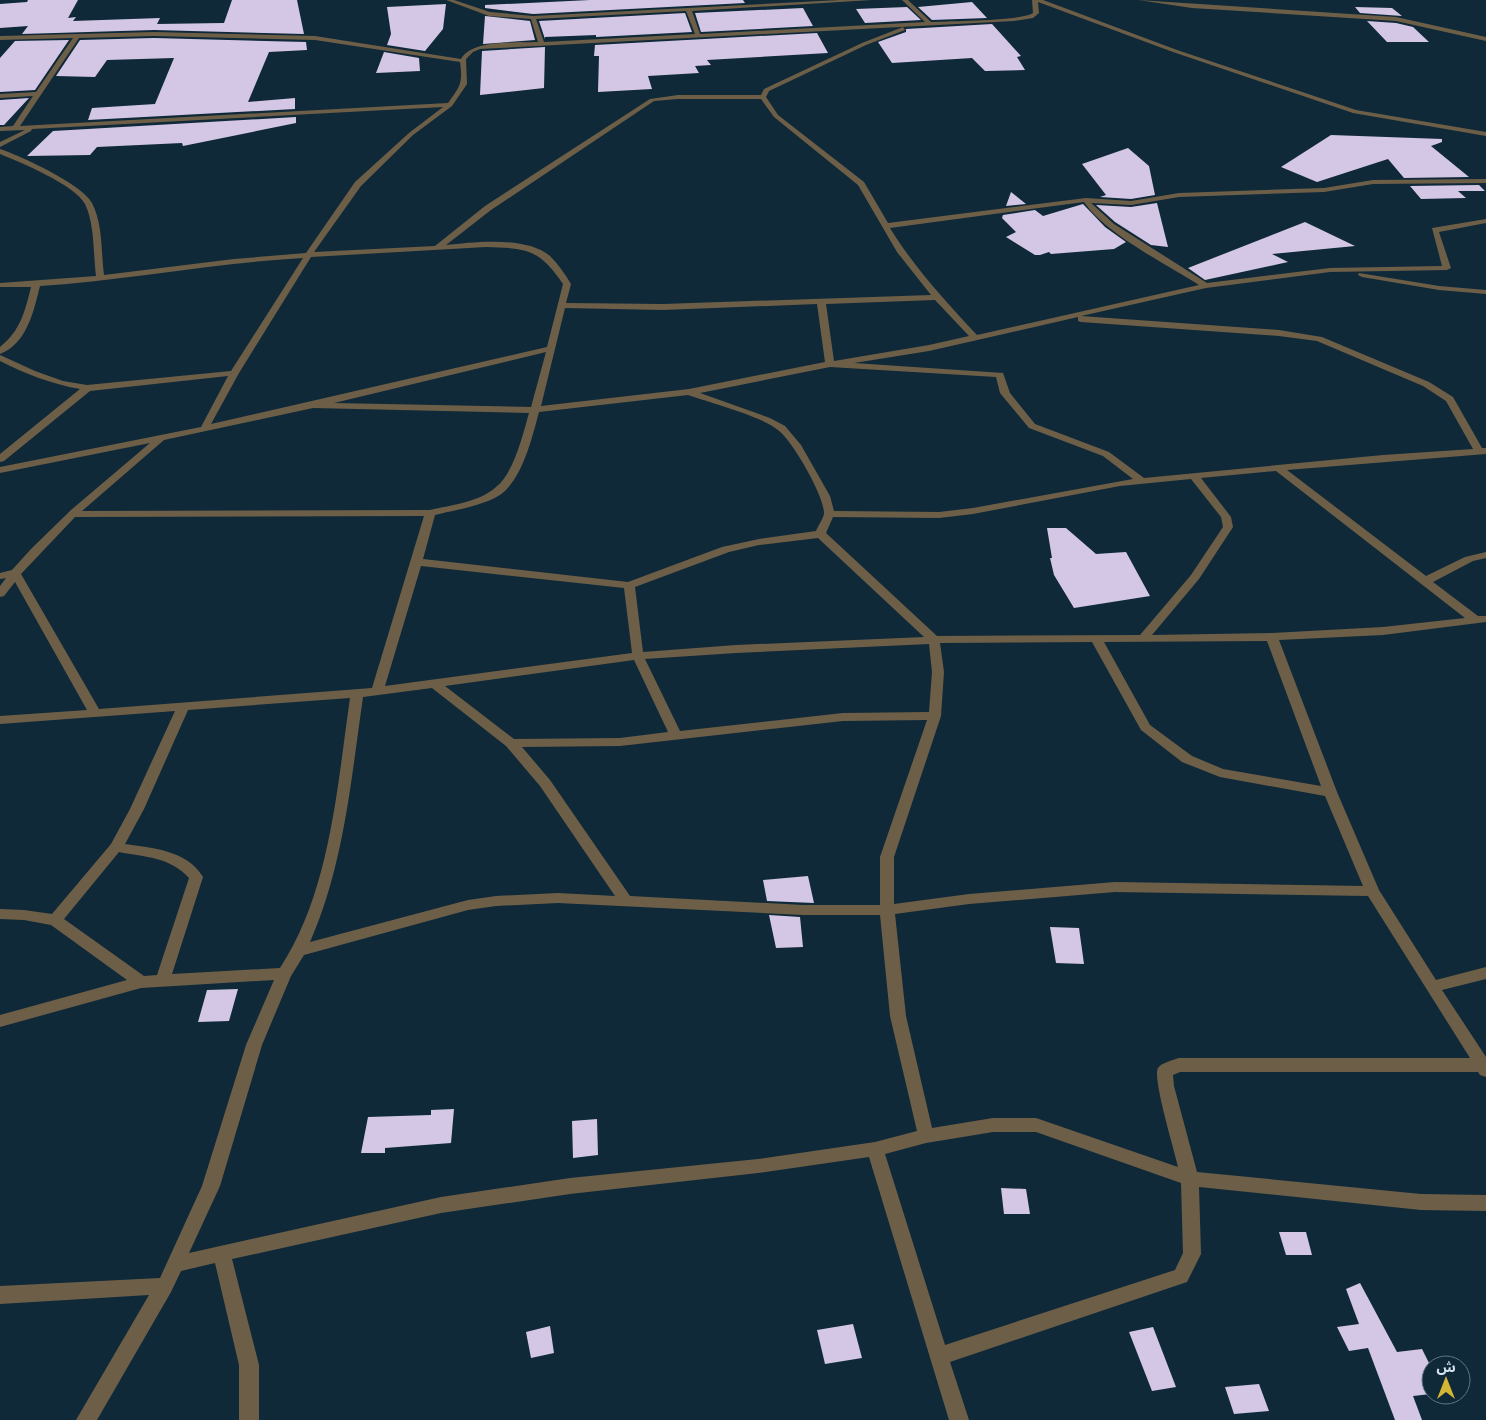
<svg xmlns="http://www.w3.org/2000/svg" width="1486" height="1420" font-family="'Roboto Condensed','Noto Sans Arabic',sans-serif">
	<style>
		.building { fill: #d3c7e5 }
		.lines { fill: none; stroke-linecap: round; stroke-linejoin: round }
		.street { fill: #6d5f47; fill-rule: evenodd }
	</style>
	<rect width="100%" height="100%" fill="#102939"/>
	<!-- building -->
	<path class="building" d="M28,0H78L68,18L76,17L73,21L160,18L157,24L224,23L232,0H297L304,34L154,30L22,34L28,26L0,28V4L27,2Z
		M590,0H743L745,3L533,14L485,8V5Z
		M972,2L987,18L932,20L918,7Z
		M446,4L443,29L425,51L387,45L391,34L387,7Z
		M907,7L921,20L865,23L856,9Z
		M1355,7L1392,8L1402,16L1360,13Z
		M803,8L813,26L701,32L695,13Z
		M685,13L692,32L596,37V35L545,37V39L539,21Z
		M485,16L530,21L535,40L483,44Z
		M1367,21L1396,23L1413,27L1429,42H1387Z
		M992,24L1021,56L1017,57L1025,70L985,71L972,58L892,63L878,42L906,32V29Z
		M817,33L828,53L707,60L711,65L695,66L699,73L648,76L652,89L598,92L599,56H594L595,45Z
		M154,38L306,42L307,50L269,52L248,102L295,98V109L88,120L92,108L155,104L174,58L107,60L95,77L56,76L80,40Z
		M69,40L35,90L0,92V58L15,41Z
		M545,47L544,88L480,95L482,51Z
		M384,52L419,58L420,71L376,73Z
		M29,98L4,125H0V100Z
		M296,117V123L183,146L182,143L97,147L90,155L27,156L53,131Z
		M1331,135L1442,139V142L1431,146L1469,177L1404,178L1388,159L1317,182L1281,167Z
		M1128,148L1149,166L1155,195L1131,199L1100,197L1106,195L1082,164Z
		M1479,185L1485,191H1458L1466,198L1421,199L1410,186Z
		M1011,192L1026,204L1006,206Z
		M1157,203L1168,247L1151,245L1115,222L1096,205L1131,207Z
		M1083,204L1105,227L1126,242L1114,249L1051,254L1049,252L1040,255H1035L1006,237L1016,232L1002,218L1003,215L1035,210L1043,216Z
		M1305,222L1355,246L1272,254L1288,262L1205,280L1188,268Z
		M1047,528H1066L1096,554L1126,552L1150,596L1074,608L1054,575L1050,558H1052Z
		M808,876L814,903L767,901L763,880Z
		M769,915L800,917L803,947L776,948Z
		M1050,927L1079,928L1084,964L1056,963Z
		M238,989L229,1021L198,1022L207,990Z
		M454,1109L451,1143L385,1148V1153H361L368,1117L431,1115V1110Z
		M597,1119L598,1155L573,1158L572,1121Z
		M1001,1188L1026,1189L1030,1214H1004Z
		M1279,1232H1306L1312,1255H1286Z
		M1360,1283L1397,1352L1422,1349L1431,1367V1394L1413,1396L1422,1420H1395L1368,1348L1349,1351L1337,1327L1359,1324L1346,1289Z
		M853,1324L862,1358L825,1364L817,1330Z
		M550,1326L554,1353L531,1358L526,1332Z
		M1153,1327L1176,1387L1152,1391L1129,1332Z
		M1259,1384L1269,1411L1234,1414L1225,1387Z"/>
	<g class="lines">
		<!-- street -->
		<path class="street" d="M446,0H454L490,12L533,16L839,0H872L692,11L700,34L925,22L902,0H908L931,22C949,21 1022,21 1033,13L1032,0H1043L1177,50L1356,110L1486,132V136L1353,113L1173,52L1038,2L1039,13L1033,18L1014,21L480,49L473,52L466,59L467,84L452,106L413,135L361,186L314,252L435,246L485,206L650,99L678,95H761L764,89L862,43L903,27L905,30L866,45L769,91L766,97L778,115L864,182L888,223L1086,198L1131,201L1179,193L1324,188L1373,180L1486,179V183L1373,184L1324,192L1179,197L1131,205L1091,203L1114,224L1207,283L1330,268L1442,266L1432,228L1486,219V223L1439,232L1451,268L1447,270L1330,272L1206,288L1081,316L1279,330L1322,337L1429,382L1453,397L1482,448H1486V454L1287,470L1426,576L1465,557L1486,552V558L1473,561L1433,582L1478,616H1486V622L1383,635L1279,640L1337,792L1379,890L1436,980L1486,967V979L1442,990L1486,1057V1077L1480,1075L1478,1072H1180L1173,1075L1174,1086L1197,1172L1421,1194L1486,1195V1211L1421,1210L1199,1187L1201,1254L1187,1282L950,1362L969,1420H949L869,1157L758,1173L570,1194L441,1213L232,1259L259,1365V1420H239V1365L215,1263L181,1271L171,1292L97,1420H76L149,1295L0,1304V1286L160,1278L202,1186L246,1045L274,980L141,988L0,1027V1015L127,980L51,925L24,920L0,919V909L24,910L52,914L111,844L130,809L175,711L0,724V716L87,710L15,582L4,596L0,597V586L6,578L0,579V573L12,570L31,549L71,510L150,443L0,473V467L201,427L228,376L90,391L4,461L0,462V454L80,389C51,384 26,374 0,361V355L35,371L63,381L87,385L231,371L303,258C214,263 128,280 40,286C34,310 27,344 0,354V347C21,330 25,311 31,287H0V283L96,276C93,253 95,225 85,204C75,185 20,162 0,154V149C21,156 82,184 92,203C103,224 101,252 104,275L234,259L306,253L355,182L409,133L443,107L32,129L31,131L0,147V142L25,130L0,131V127L13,126L33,96L0,98V94L36,92L73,38L0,40V36L154,32L315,36L461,59C472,39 517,43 538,42L531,19L489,16ZM686,11L695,34L544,42L536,19ZM154,36L315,40L460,62C463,84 460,86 448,103L20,126L79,38ZM678,99H761L774,117L858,185L897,252L931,295L663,304L566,303L571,284C565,274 558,264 550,256C526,236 475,242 446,245L491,210L654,101ZM1084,202C1106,234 1166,264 1199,285L977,335C945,301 914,267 890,228ZM486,247C527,248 539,249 563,284L547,347L211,424L239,373L311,257ZM935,300L969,336L929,345L834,361L826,304ZM817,304L825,362L689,389L541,406L565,308L663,310ZM1078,317V321L1081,322L1279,336L1317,341L1423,386L1446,401L1473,449L1383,455L1144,478L1109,452L1035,424L1010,393L1003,373L854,363L929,351ZM546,352L531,407L334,403ZM830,367L996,377L1000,393L1029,428L1103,456L1133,479L973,508L939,512L834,511L830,496L801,445L785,426L770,418L700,393ZM688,395C711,403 761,416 778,430C792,440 825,497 824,514C823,519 818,526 816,531L759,539L722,547L628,582L423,559L435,515C454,510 490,505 505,491C524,472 532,438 539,412ZM313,408L529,413C523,434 514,473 496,487C480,502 451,505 430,510L82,511L164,440ZM1276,471L1465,618L1383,627L1272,633L1152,635L1199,579L1233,527L1231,517L1201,478ZM1191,479L1221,517L1223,527L1191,575L1140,635L937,636L826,533L833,517L939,518L973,514L1120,486ZM424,516L372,688L99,709L21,574L75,517ZM818,538L924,637L736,645L643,652L635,587L729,552L759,545ZM421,566L624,588L632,653L385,686ZM1267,641L1321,786L1223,769L1192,756L1150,725L1104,642ZM1092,642L1141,730L1182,762L1220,777L1325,796L1363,886L1115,882L969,894L894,904V857L941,716L944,672L940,643ZM929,644L932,672L929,712L843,713L680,731L645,659L736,653ZM634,660L668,732L620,738L514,739L445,686ZM432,688L506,746L540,786L615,896L558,893L496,896L468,900L310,942C344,865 351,780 363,697ZM350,698C337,788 330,892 280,968L172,974L203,877C187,850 152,848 125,844L144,809L188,710ZM927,720L880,857V905H803L630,896L550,780L522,747L620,746L843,721ZM119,852C145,857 170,857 189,878L157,975L144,976L64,919ZM1115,892L1368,896L1470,1058H1179C1173,1060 1161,1063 1158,1068C1152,1078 1175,1152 1178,1167L1036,1118H993L932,1128L906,1016L895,914L969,904ZM558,903L803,915H880L890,1016L917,1131L875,1142L758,1159L570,1178L441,1197L189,1253L220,1186L262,1045L291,976L304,955L468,910L496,906ZM993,1132H1036L1181,1183L1183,1253L1175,1270L945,1345L885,1154L926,1143Z
			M1138,0L1396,17L1486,37V41L1396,21L1192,8Z
			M1359,273L1439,286L1486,290V294L1439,290L1362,277L1358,275Z"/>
	</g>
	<!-- north arrow -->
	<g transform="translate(1446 1380)"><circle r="24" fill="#102939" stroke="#5f7482"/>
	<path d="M0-4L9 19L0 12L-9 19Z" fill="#d4b635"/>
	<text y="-8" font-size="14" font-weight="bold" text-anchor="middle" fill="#d5e4ef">ش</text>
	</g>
</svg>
